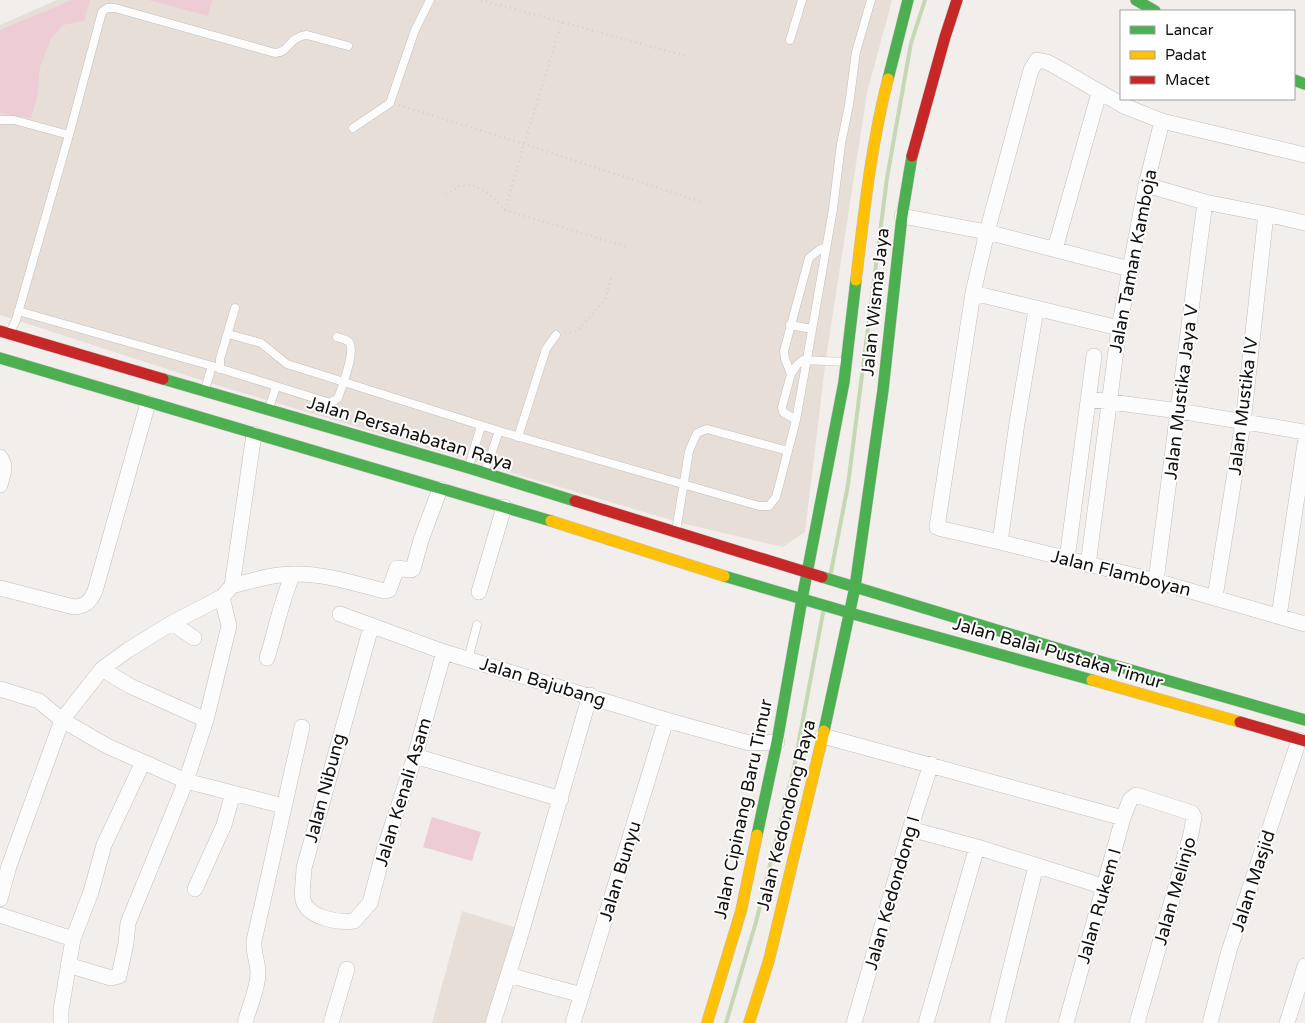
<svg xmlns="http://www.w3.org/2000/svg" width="1305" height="1023" font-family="'Varela Round',sans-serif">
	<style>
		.built { fill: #e7ded7 }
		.green { fill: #eeccd6 }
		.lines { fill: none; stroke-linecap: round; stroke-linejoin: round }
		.stream { stroke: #c5d7b3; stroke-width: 4 }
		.lane-casing { stroke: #c2bfbd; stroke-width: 9 }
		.street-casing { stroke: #c2bfbd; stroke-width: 16 }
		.fast-casing { stroke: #c2bfbd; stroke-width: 12 }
		.slow-casing { stroke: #c2bfbd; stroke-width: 12 }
		.jam-casing { stroke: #c2bfbd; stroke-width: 12 }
		.path { stroke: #d2d0d0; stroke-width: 2.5; stroke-dasharray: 1 4; stroke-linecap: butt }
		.lane { stroke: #fdfcfc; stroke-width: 8 }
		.street { stroke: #fdfcfc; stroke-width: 15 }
		.fast { stroke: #4caf50; stroke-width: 11 }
		.slow { stroke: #ffc107; stroke-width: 11 }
		.jam { stroke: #c62828; stroke-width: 11 }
		.labels { text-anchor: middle; stroke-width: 4; stroke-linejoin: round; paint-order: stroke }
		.street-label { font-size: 18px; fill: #12100e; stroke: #fff }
	</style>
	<rect width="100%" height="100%" fill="#f2eeeb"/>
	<!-- built -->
	<path class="built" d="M57,0H892L867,93L826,358L805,532L783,547L681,523L216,385L0,315V25Z
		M462,911L517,928L490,1023H432Z"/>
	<!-- green -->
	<path class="green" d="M72,0H90L84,21L63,25L51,38L40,67L37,98L31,118L0,113V30Z
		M148,0H212L208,16Z
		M432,817L481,832L472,861L423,847Z"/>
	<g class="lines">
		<!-- stream -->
		<path class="stream" d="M831,572L848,485L887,178L911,43L925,0
			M726,1023L756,922L794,767L823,613"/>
		<defs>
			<path id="lane" d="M790,40L802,0
				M0,120H14L69,135
				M353,128L390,103L415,30L430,0
				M18,311L212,366L205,389
				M790,325L812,329
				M10,332L16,320L69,135L102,12L107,8H115L275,53C289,53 288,37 307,35L348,46
				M228,334L261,343L287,364L499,431L759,506H769L776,497L796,420L807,359L833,209L841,144L849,105L856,52L871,0
				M212,366L330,403L338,398C342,387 356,350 349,342C346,339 341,338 337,337
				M220,369V359L235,308
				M791,374L797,365L803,360L845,362
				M269,408L276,387
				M796,420L783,412L782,407L791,374L785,359L784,351L809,258L819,250L826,247
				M518,437L546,349L556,335
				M469,466L481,426
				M485,472L499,431
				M676,531L689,451L697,433L707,429L788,451
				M468,659L477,625"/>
			<path id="street" d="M1305,155L1162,121L1124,106L1060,69L1047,62L1037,60L1031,70L987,232L973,293L937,527L942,529L1000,542L1156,581L1305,624
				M1146,185L1205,202L1266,214L1305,223
				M902,216L987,232L1130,269
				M1055,249L1099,93
				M973,293L1119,328
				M1088,399L1179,411L1305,432
				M0,457C7,466 3,474 0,485
				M1000,542L1017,423L1036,310
				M1067,559L1094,356
				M1088,565L1119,328L1146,185L1162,121
				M1156,581L1205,202
				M232,586C252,581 272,574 293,574C324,573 355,584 385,591L389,590L397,568L411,570L413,569L421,540L440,489
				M232,586L254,434
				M0,588L74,607C86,606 90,602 95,591L148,403
				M479,592L504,507
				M1215,597L1243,423L1266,214
				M340,614L444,652L666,720L749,743L777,742
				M1279,616L1305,444
				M172,623L194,638
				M371,627L304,868C304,876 301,893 303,900C308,918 338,923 354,921L370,903L384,850L415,756L444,652
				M267,658C276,630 281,601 293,574
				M102,669L130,686L206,720
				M0,689L39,701L62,720L107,746L186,781L283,806
				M823,736L1123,818
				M415,756L561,799
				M910,829L977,847L1105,887
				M195,889L224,825L233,793
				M0,899L9,866L62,720L102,669L128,650L172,623L222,597L232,586
				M0,915L73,939
				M68,965L111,978L119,976L126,943L128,923L186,781L206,720L229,626L222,597
				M508,975L582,995
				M61,1023V1010L73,939L91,892L104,845L143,762
				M245,1023C249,1007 258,989 258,973C258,962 253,953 254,941L302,727
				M331,1023L347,969
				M493,1023L520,937L590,695
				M573,1023L666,720
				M854,1023L910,829L931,764
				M926,1023L977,847
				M997,1023L1036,866
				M1066,1023L1123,818L1130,800L1136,795L1192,813L1194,817L1191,834L1137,1023
				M1210,1023L1229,951L1299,740
				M1287,1023L1305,966"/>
			<path id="fast" d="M1136,0L1155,11
				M888,79L908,0
				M1294,80L1305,84
				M0,358L551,521
				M163,379L469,468L575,501
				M724,576L857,615L1092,680
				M822,577L1099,661L1305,720
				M824,731L855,587L883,390L902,216L912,156
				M757,835L777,742L802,599L844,382L856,280"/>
			<path id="slow" d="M856,280C864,213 871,145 888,79
				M551,521L724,576
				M1092,680L1240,722
				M707,1023L741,911L757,835
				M749,1023L769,960L824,731"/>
			<path id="jam" d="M912,156L945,37L957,0
				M0,331L163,379
				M575,501L822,577
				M1240,722L1305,741"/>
		</defs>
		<!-- lane casing -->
		<use href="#lane" class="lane-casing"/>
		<!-- street casing -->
		<use href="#street" class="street-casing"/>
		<!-- fast casing -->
		<use href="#fast" class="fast-casing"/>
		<!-- slow casing -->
		<use href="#slow" class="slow-casing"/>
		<!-- jam casing -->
		<use href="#jam" class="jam-casing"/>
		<!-- path -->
		<path class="path" d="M481,0L686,56
			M399,105L524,144L701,202
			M446,194L461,185L475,186L489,194L505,210L628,247
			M505,210L524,144L562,22
			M565,333L577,331L599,307L605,300L611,278"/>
		<!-- lane -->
		<use href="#lane" class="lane"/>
		<!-- street -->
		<use href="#street" class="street"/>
		<!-- fast -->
		<use href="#fast" class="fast"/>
		<!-- slow -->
		<use href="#slow" class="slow"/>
		<!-- jam -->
		<use href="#jam" class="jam"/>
	</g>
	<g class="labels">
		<!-- street labels -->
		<g class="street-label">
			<text transform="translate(1133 261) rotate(-79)" y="6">Jalan Taman Kamboja</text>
			<text transform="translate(875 302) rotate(-84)" y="6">Jalan Wisma Jaya</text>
			<text transform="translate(1181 392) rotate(-83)" y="6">Jalan Mustika Jaya V</text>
			<text transform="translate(1243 406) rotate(-83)" y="6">Jalan Mustika IV</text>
			<text transform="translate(410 433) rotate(17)" y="6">Jalan Persahabatan Raya</text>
			<text transform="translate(1121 573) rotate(14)" y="6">Jalan Flamboyan</text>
			<text transform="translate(1058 653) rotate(16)" y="6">Jalan Balai Pustaka Timur</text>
			<text transform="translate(543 682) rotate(17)" y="6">Jalan Bajubang</text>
			<text transform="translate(325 788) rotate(-75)" y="6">Jalan Nibung</text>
			<text transform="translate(403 792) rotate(-73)" y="6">Jalan Kenali Asam</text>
			<text transform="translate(743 809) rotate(-78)" y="6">Jalan Cipinang Baru Timur</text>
			<text transform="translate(786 815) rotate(-76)" y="6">Jalan Kedondong Raya</text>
			<text transform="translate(620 871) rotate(-73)" y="6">Jalan Bunyu</text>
			<text transform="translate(1253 881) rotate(-72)" y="6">Jalan Masjid</text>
			<text transform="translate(1175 891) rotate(-74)" y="6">Jalan Melinjo</text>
			<text transform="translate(892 893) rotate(-74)" y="6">Jalan Kedondong I</text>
			<text transform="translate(1099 906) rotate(-74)" y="6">Jalan Rukem I</text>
		</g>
	</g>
	<!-- legend -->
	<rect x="1120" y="10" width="175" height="90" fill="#ffffff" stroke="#a09f9f"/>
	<rect x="1130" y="26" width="25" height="8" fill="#4caf50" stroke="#a09f9f"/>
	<text x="1165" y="35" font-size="15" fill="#12100e">Lancar</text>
	<rect x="1130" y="51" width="25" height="8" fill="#ffc107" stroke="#a09f9f"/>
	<text x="1165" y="60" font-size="15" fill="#12100e">Padat</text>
	<rect x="1130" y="76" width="25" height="8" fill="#c62828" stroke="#a09f9f"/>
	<text x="1165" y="85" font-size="15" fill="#12100e">Macet</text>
</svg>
